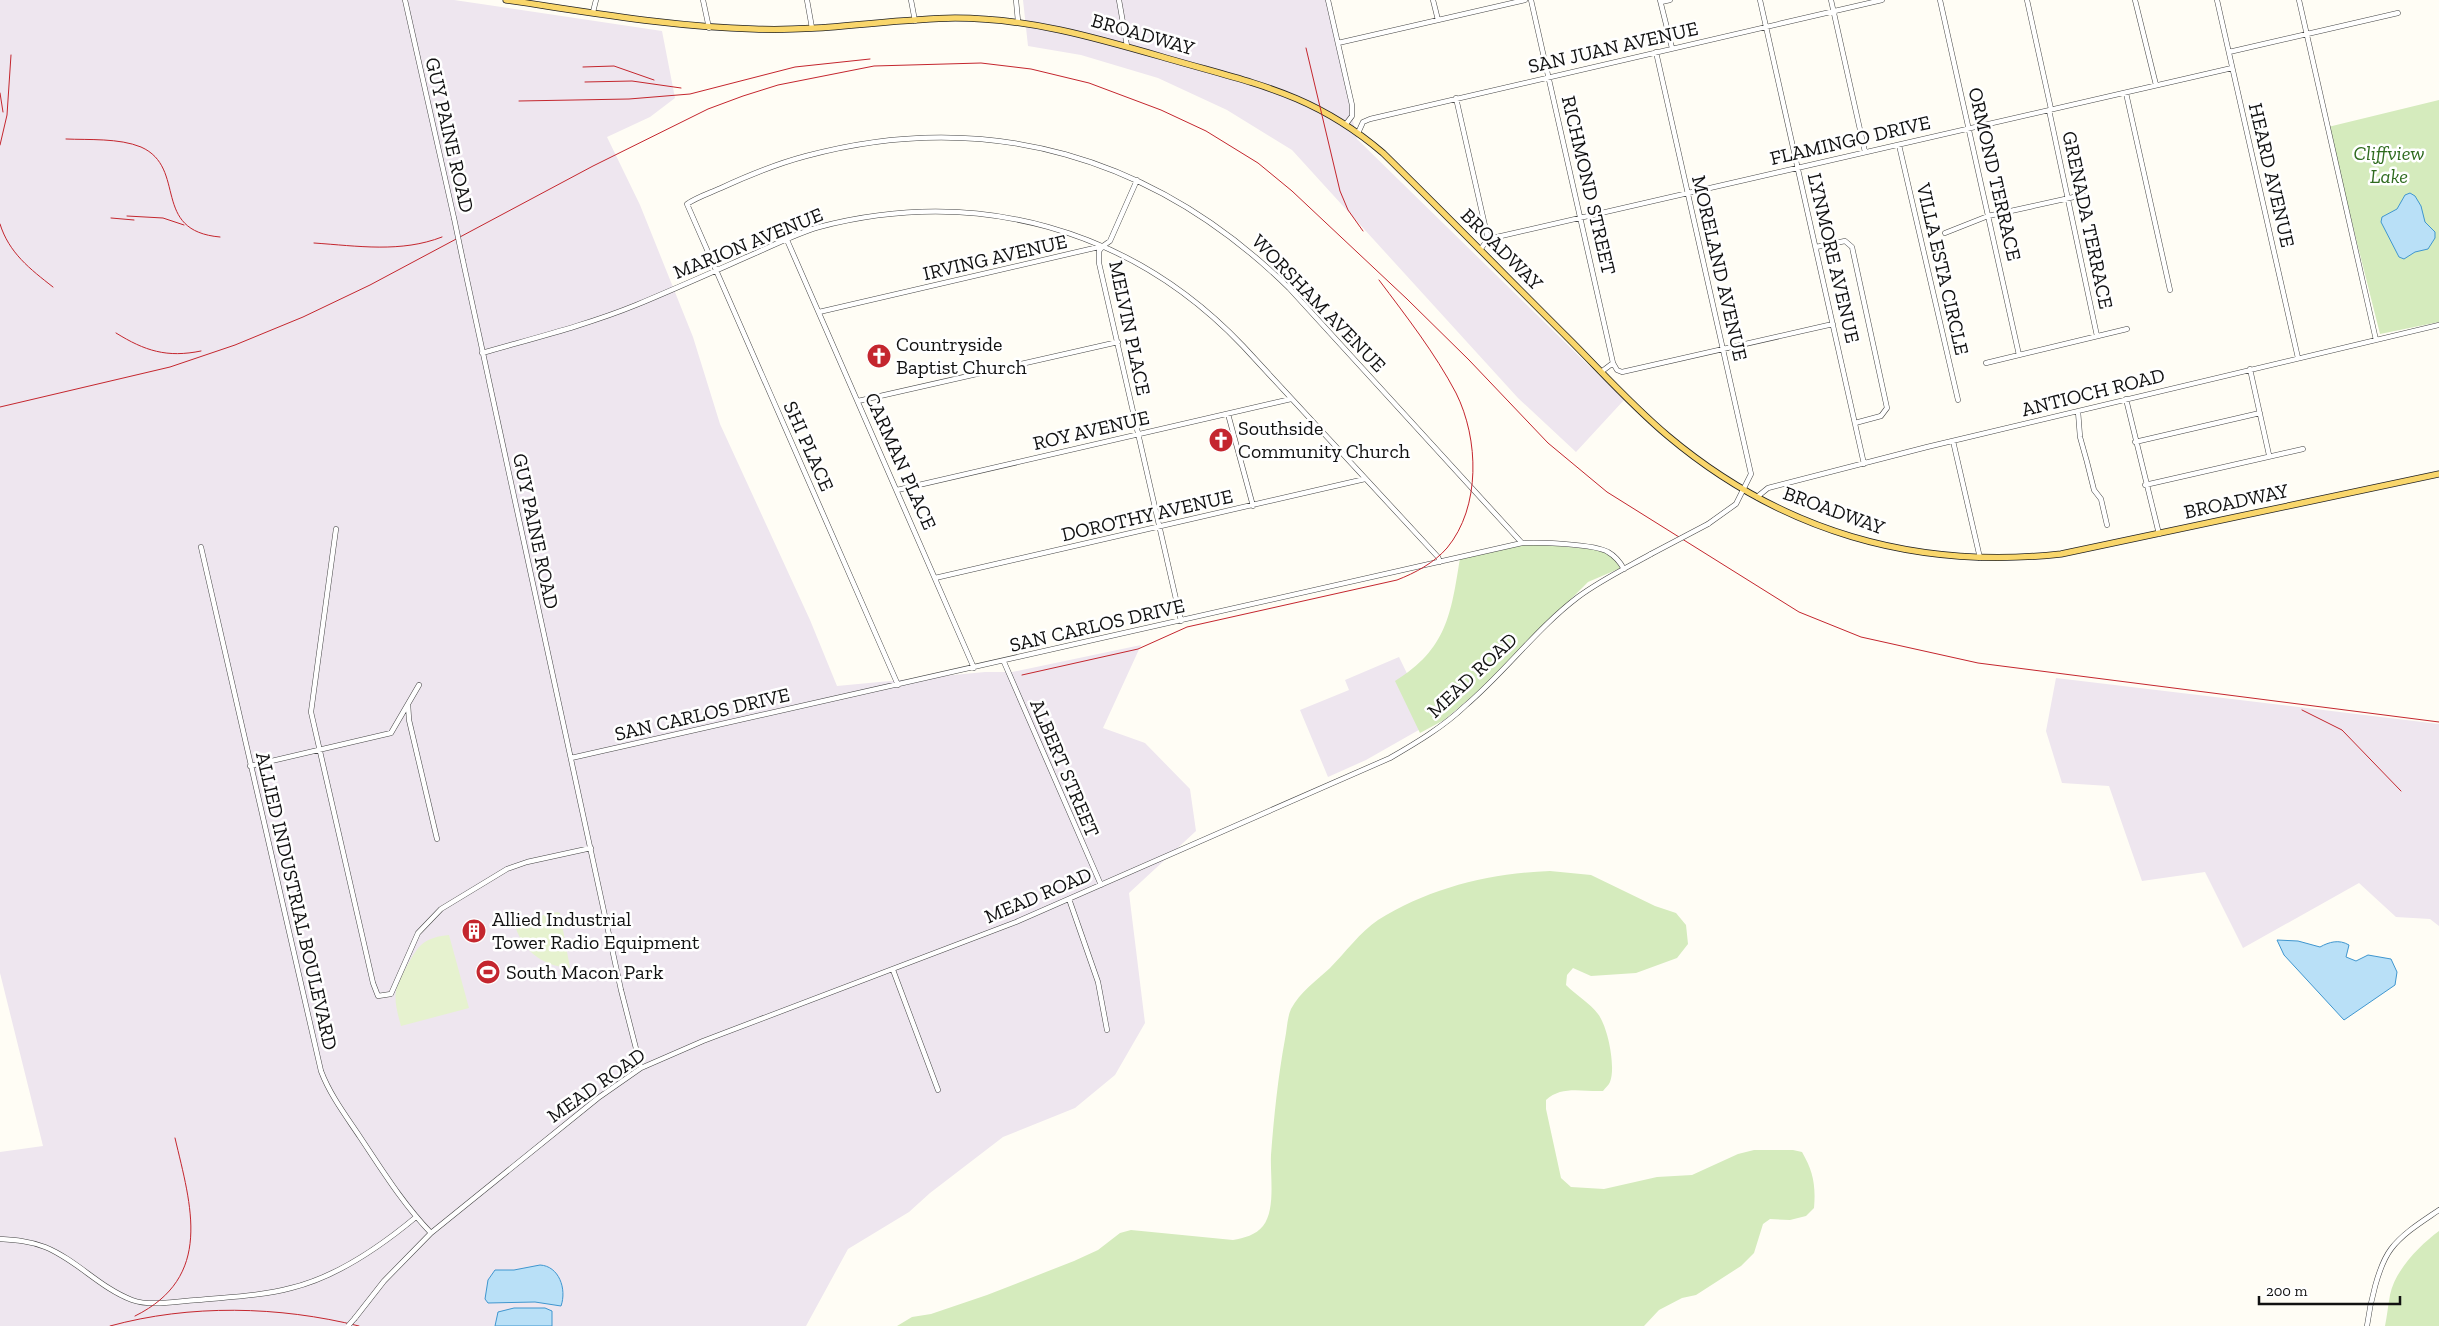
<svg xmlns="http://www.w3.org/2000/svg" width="2439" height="1326" font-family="'Zilla Slab',serif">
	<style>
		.industrial { fill: #eee6ef }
		.green { fill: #d5ebbd }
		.pitch { fill: #e6f2cf }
		.water { fill: #b9e0f7; stroke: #3f96cf }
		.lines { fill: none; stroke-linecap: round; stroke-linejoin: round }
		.minor-casing { stroke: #444; stroke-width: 5.5 }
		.major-casing { stroke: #222; stroke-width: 7 }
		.minor { stroke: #fff; stroke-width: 4.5 }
		.major { stroke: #f9d66b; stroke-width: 5.5 }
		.rail { stroke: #c4262e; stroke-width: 1 }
		.minor-bridge-casing { stroke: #444; stroke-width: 5.5; stroke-linecap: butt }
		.minor-bridge { stroke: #fff; stroke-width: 4.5 }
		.labels { text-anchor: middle; stroke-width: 5; stroke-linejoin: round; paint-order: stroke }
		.street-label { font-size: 20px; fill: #111; stroke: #fff }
		.park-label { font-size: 20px; font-style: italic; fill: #2f6b1f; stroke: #fff }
		.poi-label { font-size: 20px; fill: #111; stroke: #fff; text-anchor: start }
	</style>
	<rect width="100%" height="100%" fill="#fffdf5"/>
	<!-- industrial -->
	<path class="industrial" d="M0,0H454L662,31L675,98L650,117L607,137L640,205L693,337L720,424L810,620L837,686L985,672H1012L1141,645L1103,728L1145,743L1190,789L1196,831L1129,893L1145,1023L1115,1075L1075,1108L1003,1137L930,1193L909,1212L848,1249L806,1326H0V1152L43,1146L0,973Z
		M1023,0H1326L1357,139L1624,400L1576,452L1518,398L1292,150L1227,110L1158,78L1081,55L1028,46Z
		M1399,657L1431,723L1366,760L1328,777L1300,710L1349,690L1345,680Z
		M2056,678L2439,724V926L2430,919L2396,917L2359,883L2243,948L2205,872L2142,881L2109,786L2062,783L2046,731Z"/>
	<!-- green -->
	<path class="green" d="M2439,100V322L2380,334L2328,127Z
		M1523,543L1601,550L1615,557L1623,567L1588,582L1481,689L1444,720L1420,733L1395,681C1447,649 1451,614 1460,558Z
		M1550,871L1591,875L1655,906L1676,913L1686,925L1688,944L1677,958L1636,973L1591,976L1573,968L1567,975L1566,985C1576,995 1590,1003 1598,1014C1608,1027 1616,1067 1610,1082C1609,1085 1605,1088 1603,1091C1583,1092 1562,1085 1546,1100V1109L1561,1178L1571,1187L1604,1189L1657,1177L1692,1175L1738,1154L1754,1150H1793L1802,1152C1813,1171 1816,1185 1814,1208L1806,1216L1790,1220L1770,1219L1763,1224L1754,1253L1741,1266L1696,1295L1682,1298L1659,1310L1644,1326H897L912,1317L931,1314L987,1295L1074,1261L1098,1250L1120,1233L1131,1230L1233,1240C1244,1238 1256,1235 1263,1226C1276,1209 1270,1176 1271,1155C1274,1116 1278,1077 1285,1039C1287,1030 1287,1018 1291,1009C1300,992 1316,981 1330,968C1344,954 1361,931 1378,920C1429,888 1490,873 1550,871Z
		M2439,1231V1326H2385C2387,1316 2388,1306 2390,1295C2395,1270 2420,1245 2439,1231Z"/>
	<!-- pitch -->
	<path class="pitch" d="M557,912L560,913L570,968C542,966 521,950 514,922Z
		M449,935L469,1008L401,1026C398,1015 394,1002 396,991C398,981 413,953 420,946C428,938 439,936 449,935Z"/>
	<!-- water -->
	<path class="water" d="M2410,193L2415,196L2421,206L2425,222L2435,232V238L2428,249L2415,252L2404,259L2399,257L2381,222L2382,217L2397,209L2405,195Z
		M2277,940L2298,941L2320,947C2329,942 2339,939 2349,945L2346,957L2356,961L2368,955L2391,959L2397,972L2395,985L2344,1020L2284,955Z
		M540,1265C559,1266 567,1289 561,1306L535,1302L488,1303L485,1299L488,1280L495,1270H514Z
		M514,1308H545L552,1311V1326H495L498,1312Z"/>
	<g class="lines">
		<defs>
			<path id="minor" d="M405,0L454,218
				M703,0L709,28
				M807,0L812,28
				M911,0L915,21
				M1016,0L1018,21
				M1119,0L1127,46
				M1328,0L1352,105V116L1346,124
				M1433,0L1438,20
				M1531,0L1613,363L1617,370L1622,372L1833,324
				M1660,0L1672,48
				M1760,0L1864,464
				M1831,0L1865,152
				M1940,0L2019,355
				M2027,0L2051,109
				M2135,0L2156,85
				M2217,0L2298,358
				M2299,0L2376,340
				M1661,2L1670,0
				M593,12L596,0
				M1338,43L1525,0
				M1656,52L1751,474L1736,504L1708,524
				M2229,52L2398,13
				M2126,93L2170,290
				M1456,98L1488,239
				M2049,110L2097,336
				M1358,133L1363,122L1370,119L1882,0
				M1899,145L1958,400
				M1945,233L1988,216L2083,195
				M787,240L974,668
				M1103,246L1099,251V263L1181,621
				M1816,247L1845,241L1852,247L1887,408L1881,416L1855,423
				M1480,250L1488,239L2232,68
				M463,261L621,990L641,1068
				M819,312L1103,246L1110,241L1137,180
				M482,353C534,338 587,325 636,305C677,288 717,270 758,252C778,243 798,233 819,227C976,186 1131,228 1243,346L1438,557L1440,562
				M1986,363L2127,329
				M2250,369L2269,455
				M1601,372L1613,363
				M2126,399L2159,534
				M858,401L1118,342
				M2078,411L2080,437L2087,462L2094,490L2101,499L2107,525
				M1228,414L1253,506
				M1953,441L1980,558
				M2135,442L2260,413
				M2145,485L2303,449
				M897,490L1291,399
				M1757,497L1768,488L1927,447L2439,325
				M336,529L311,712L373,983L378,996L391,994L418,933L441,909L507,869L527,862L591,848
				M201,547L321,1071C330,1095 346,1116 360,1137C382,1170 403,1204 431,1233
				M935,578L1365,479
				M1004,662L1101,885
				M898,685L687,204C697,197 710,193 721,188C749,175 776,164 806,156C988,107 1156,157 1289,288L1522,543
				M408,704L409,720L437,839
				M571,758L1522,543C1538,542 1595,544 1608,552C1615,556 1620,562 1624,569
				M250,766L391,733L419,685
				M1069,899L1098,982L1107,1030
				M893,970L938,1090
				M0,1239C15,1240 30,1241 45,1247C77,1260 100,1288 132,1300C152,1307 177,1301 197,1300C228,1297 261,1296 291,1288C337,1277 380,1247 416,1217
				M355,1318L384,1281L431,1233L598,1098L641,1068L703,1041L1016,922L1390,758C1416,743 1443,727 1465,706C1505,672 1537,628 1578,597C1601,580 1626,568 1651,554
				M2367,1326C2370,1304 2378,1266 2391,1249C2403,1233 2423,1221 2439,1210"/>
			<path id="major" d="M506,0C589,12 671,27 754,29C821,32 888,19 955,18C1031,18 1100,39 1173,60C1256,84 1314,94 1383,153C1445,214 1506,276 1567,337C1600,370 1632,406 1668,436C1781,531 1914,570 2061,554L2439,474"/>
		</defs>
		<!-- minor casing -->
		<use href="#minor" class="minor-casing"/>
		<!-- major casing -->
		<use href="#major" class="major-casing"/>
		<!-- minor -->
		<use href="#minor" class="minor"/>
		<!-- major -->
		<use href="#major" class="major"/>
		<!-- rail -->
		<path class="rail" d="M1306,48L1340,191L1348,210L1363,231
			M583,67L614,66L654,80
			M585,82L632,81L681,88
			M0,93L3,112
			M519,101L629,99L690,94L795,67L870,59
			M66,139C89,140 119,138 141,147C188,168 150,231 220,237
			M0,145L7,115L11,55
			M127,216L163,218L184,225
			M111,218L134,220
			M0,224C9,253 30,269 53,287
			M314,243C358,246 401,253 442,237
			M116,333C145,351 167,358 201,351
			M0,407L170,367L235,345L303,317L370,285L593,166L708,109L743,96L778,85L874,66L981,63L1031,69L1089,83L1161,110L1206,131L1258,163L1292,191L1407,299L1469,360L1548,443L1607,492L1799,612L1861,637L1978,663L2439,722
			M1022,675L1138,649L1187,627L1397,580C1415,573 1434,563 1447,548C1481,507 1479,439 1456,393C1435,353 1406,316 1379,280
			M2302,710L2342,730L2401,791
			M135,1316C214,1277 191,1206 175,1138
			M110,1326C190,1304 279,1306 359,1326"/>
		<defs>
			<path id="minor-bridge" d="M454,218L463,261
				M1651,554L1708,524
				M348,1326L355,1318"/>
		</defs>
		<!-- minor-bridge casing -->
		<use href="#minor-bridge" class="minor-bridge-casing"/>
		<!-- minor-bridge -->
		<use href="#minor-bridge" class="minor-bridge"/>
	</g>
	<!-- icons -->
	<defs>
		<symbol id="church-disc" viewBox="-11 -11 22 22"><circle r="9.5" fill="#c4262e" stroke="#fff"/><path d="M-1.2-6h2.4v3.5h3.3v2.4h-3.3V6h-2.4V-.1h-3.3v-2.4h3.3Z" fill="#fff"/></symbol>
		<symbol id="building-disc" viewBox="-11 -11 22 22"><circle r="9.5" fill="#c4262e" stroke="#fff"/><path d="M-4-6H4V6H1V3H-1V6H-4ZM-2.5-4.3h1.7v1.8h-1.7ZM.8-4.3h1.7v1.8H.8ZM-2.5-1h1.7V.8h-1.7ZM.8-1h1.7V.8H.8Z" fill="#fff"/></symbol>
		<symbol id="stadium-disc" viewBox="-11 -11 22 22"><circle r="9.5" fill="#c4262e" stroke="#fff"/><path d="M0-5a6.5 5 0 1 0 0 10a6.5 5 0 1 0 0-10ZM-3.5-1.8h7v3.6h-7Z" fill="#fff"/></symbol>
	</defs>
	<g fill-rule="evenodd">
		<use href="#church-disc" x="865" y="342" width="28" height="28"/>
		<use href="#church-disc" x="1207" y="426" width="28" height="28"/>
		<use href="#building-disc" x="460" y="917" width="28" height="28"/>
		<use href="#stadium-disc" x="474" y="958" width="28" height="28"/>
	</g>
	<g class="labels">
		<!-- street labels -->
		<g class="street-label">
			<text transform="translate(1143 34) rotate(16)" y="7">BROADWAY</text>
			<text transform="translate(1613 47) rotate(-13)" y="7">SAN JUAN AVENUE</text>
			<text transform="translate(450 135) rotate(77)" y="7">GUY PAINE ROAD</text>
			<text transform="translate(1850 140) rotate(-13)" y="7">FLAMINGO DRIVE</text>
			<text transform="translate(1995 174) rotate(77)" y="7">ORMOND TERRACE</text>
			<text transform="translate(2272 175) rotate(77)" y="7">HEARD AVENUE</text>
			<text transform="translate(1589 185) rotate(77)" y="7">RICHMOND STREET</text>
			<text transform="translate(2088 220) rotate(78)" y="7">GRENADA TERRACE</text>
			<text transform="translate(748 243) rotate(-22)" y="7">MARION AVENUE</text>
			<text transform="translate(1502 249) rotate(45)" y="7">BROADWAY</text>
			<text transform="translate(995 257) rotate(-13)" y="7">IRVING AVENUE</text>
			<text transform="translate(1834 258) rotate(77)" y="7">LYNMORE AVENUE</text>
			<text transform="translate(1720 268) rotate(77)" y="7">MORELAND AVENUE</text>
			<text transform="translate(1943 269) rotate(77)" y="7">VILLA ESTA CIRCLE</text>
			<text transform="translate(1319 303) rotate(46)" y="7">WORSHAM AVENUE</text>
			<text transform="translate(1130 328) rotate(78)" y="7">MELVIN PLACE</text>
			<text transform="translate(2093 392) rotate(-14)" y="7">ANTIOCH ROAD</text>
			<text transform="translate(1091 430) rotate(-13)" y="7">ROY AVENUE</text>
			<text transform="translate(809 446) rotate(66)" y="7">SHI PLACE</text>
			<text transform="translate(901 461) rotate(66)" y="7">CARMAN PLACE</text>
			<text transform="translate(2236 501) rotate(-12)" y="7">BROADWAY</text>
			<text transform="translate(1834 510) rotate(20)" y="7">BROADWAY</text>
			<text transform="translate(1147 515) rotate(-13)" y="7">DOROTHY AVENUE</text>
			<text transform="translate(536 531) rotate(78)" y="7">GUY PAINE ROAD</text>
			<text transform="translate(1097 625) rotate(-13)" y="7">SAN CARLOS DRIVE</text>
			<text transform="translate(1472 675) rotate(-43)" y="7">MEAD ROAD</text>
			<text transform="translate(702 714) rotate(-13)" y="7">SAN CARLOS DRIVE</text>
			<text transform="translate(1065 768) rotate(67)" y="7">ALBERT STREET</text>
			<text transform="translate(1038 895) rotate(-23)" y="7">MEAD ROAD</text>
			<text transform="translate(297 901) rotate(77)" y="7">ALLIED INDUSTRIAL BOULEVARD</text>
			<text transform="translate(596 1085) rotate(-35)" y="7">MEAD ROAD</text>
		</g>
		<!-- park labels -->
		<g class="park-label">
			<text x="2389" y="160">Cliffview<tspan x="2389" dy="23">Lake</tspan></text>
		</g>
		<!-- poi labels -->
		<g class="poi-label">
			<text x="896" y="351">Countryside<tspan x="896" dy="23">Baptist Church</tspan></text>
			<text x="1238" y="435">Southside<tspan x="1238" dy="23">Community Church</tspan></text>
			<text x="492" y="926">Allied Industrial<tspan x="492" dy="23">Tower Radio Equipment</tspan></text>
			<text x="506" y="979">South Macon Park</text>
		</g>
	</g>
	<!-- scale -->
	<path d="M2259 1296v8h141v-8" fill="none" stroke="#111111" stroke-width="2.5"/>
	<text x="2266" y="1296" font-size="15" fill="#111111" stroke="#ffffff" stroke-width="4" paint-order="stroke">200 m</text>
</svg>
